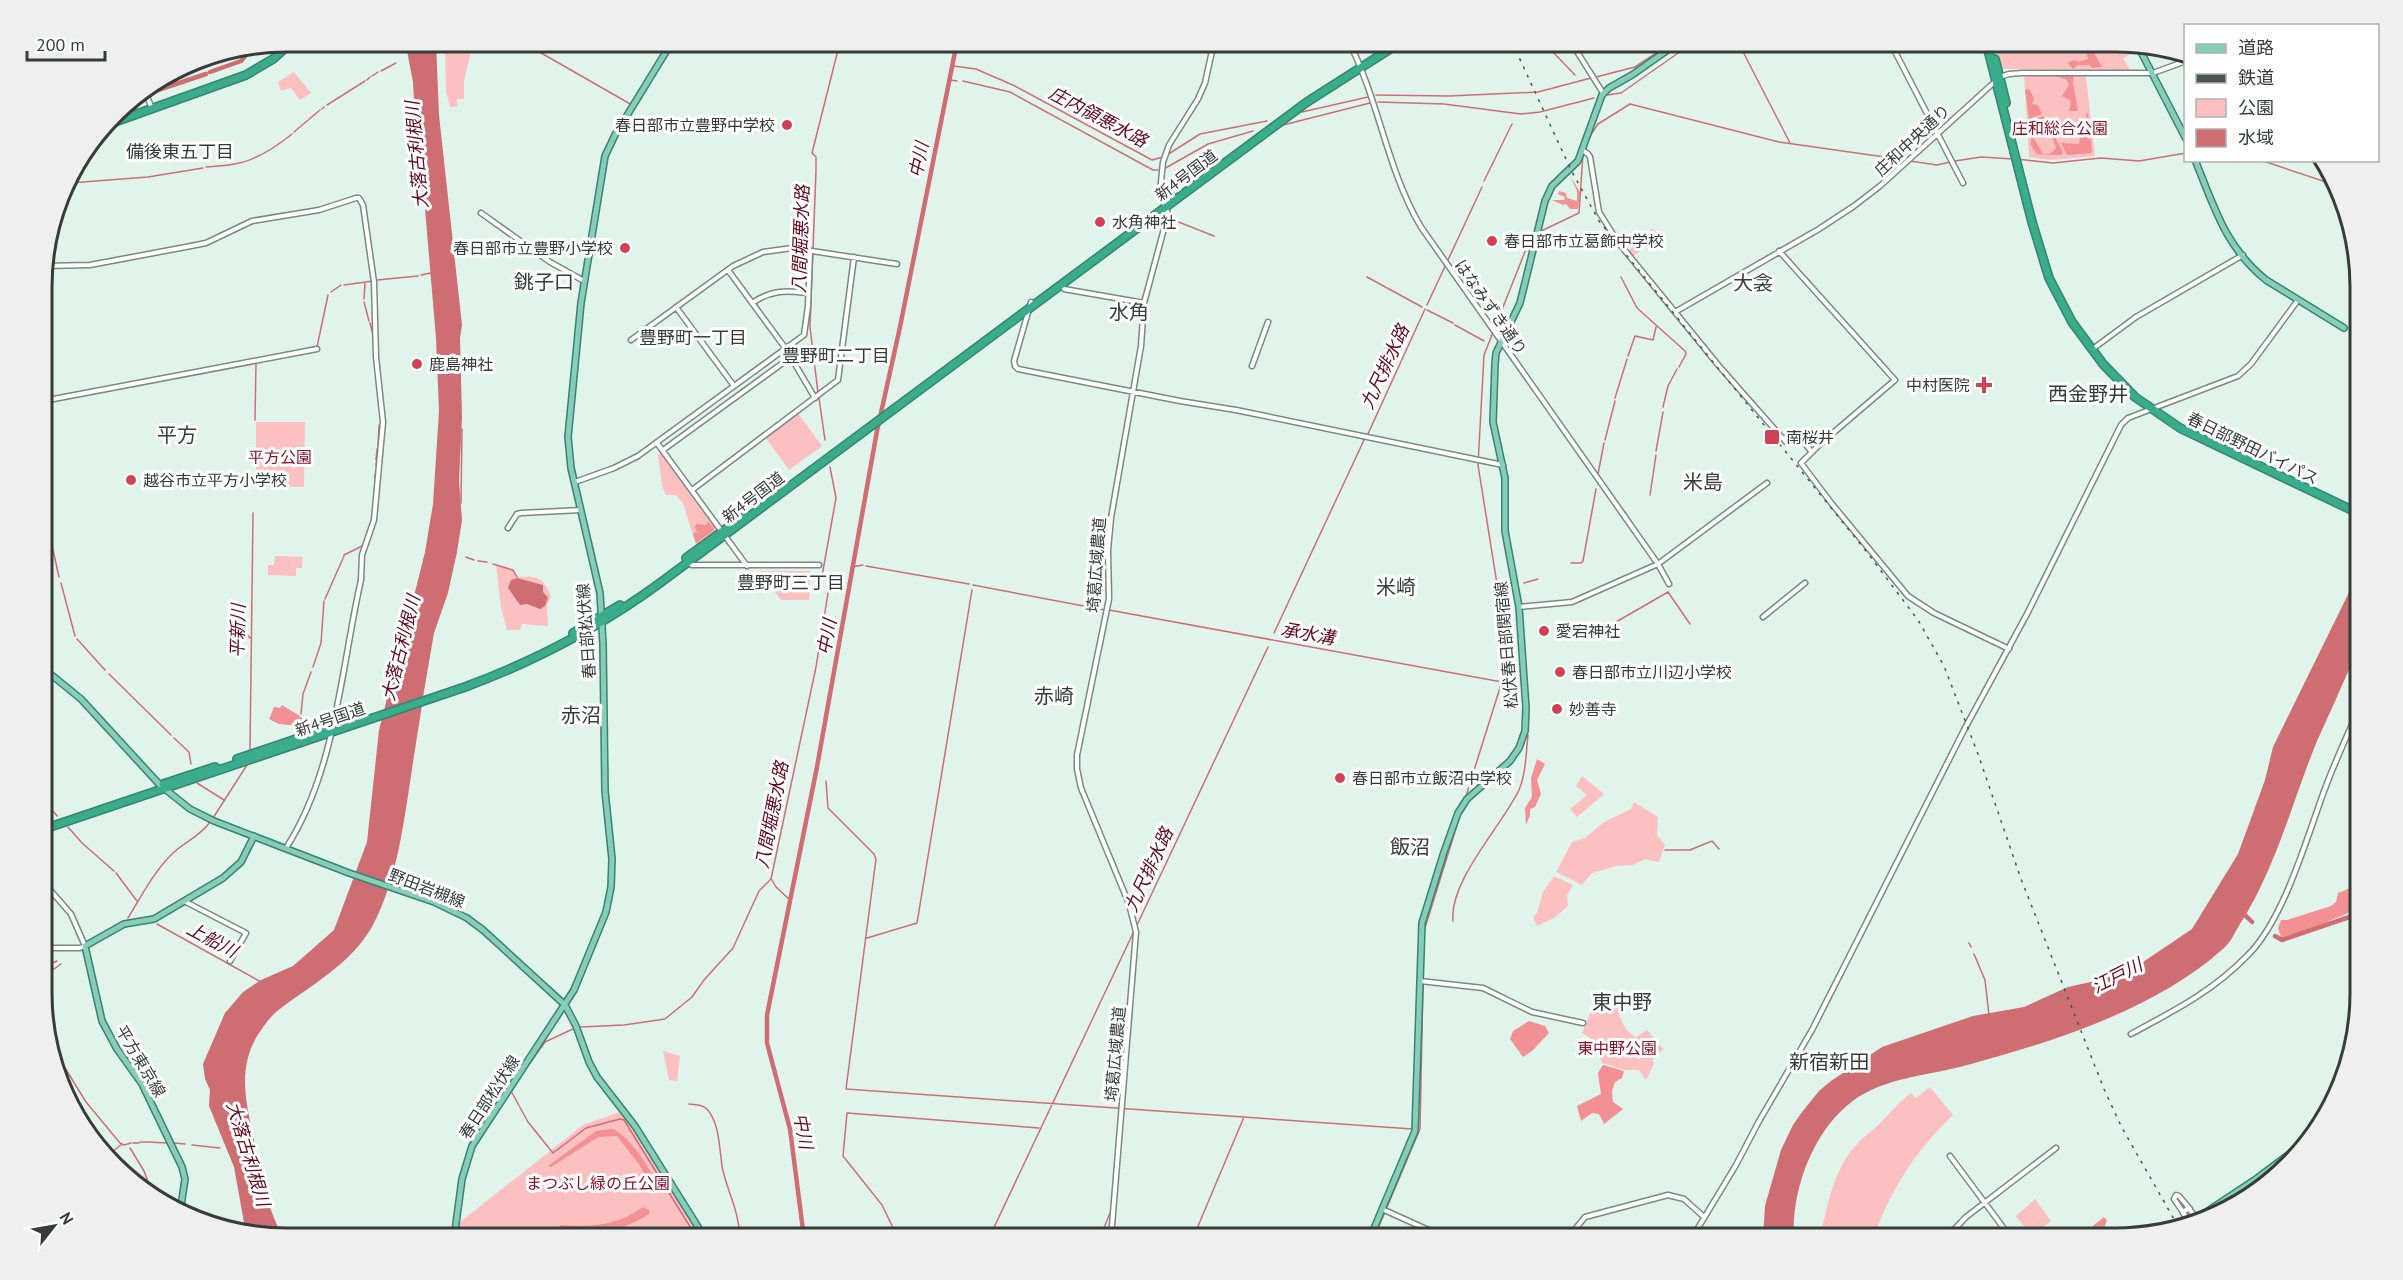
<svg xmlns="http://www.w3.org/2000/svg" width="2403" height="1280" font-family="'PT Sans','Noto Sans JP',sans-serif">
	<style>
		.green { fill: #fdc0c1 }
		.forest { fill: #f39094 }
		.water { fill: #ce6e73 }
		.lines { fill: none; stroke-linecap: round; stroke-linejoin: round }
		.stream { stroke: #ce6e73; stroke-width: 1.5 }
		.river { stroke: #ce6e73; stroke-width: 4.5 }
		.minor-casing { stroke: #798a83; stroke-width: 7 }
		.major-casing { stroke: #37856e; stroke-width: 8 }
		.highway-casing { stroke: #37856e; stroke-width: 10 }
		.minor { stroke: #fff; stroke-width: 4 }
		.major { stroke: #88cdb9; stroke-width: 5 }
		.highway { stroke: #38ac8b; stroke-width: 7 }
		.rail { stroke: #4c5451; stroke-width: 1.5; stroke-dasharray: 3 6; stroke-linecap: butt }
		.poi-dot { fill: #d14153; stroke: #fff; stroke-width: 2 }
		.labels { text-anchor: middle; stroke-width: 6; stroke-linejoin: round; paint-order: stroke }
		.poi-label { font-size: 16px; fill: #353c39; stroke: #fff; text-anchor: start }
		.park-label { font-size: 16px; fill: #891229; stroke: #fff }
		.street-label { font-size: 16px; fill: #353c39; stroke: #fff }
		.water-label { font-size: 18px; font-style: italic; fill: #63091b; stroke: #fff }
		.neighbourhood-label { font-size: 18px; fill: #353c39; stroke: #fff }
		.quarter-label { font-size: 20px; fill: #353c39; stroke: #fff }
		.rim { fill: none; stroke: #353c39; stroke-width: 3 }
	</style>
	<rect width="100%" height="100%" fill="#e1f4ec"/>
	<!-- green -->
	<path class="green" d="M445,42H473L464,81V99H457V107H450L446,91Z
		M1996,42H2115L2136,47L2138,50L2123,58L2130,70L2002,69Z
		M294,72L311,93L300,100L291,88L281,91L278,82Z
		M2024,76H2086L2095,156L2051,160L2029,157Z
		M1651,229L1666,236L1659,243L1650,235L1639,248L1641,251L1632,257L1628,252L1644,232L1647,234Z
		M798,413L822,446L789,470L765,437Z
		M256,422H305L304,487L256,486Z
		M662,452L716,527L715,531L696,546L683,503L676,495H666L662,486L658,455Z
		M275,556L303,557L302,568H296V576L268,575V565H274Z
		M496,565L513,570L517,577C535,575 545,577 551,597L547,605L548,626L522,624L520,630H507L501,608Z
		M759,571H810L809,600H781Z
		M1582,776L1604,794L1577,817L1570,809L1587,795L1576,786Z
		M1634,802L1658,817L1657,835L1665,845L1659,862L1645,859L1633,865L1616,866L1592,873L1582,885L1556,872L1572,842L1585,838L1604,822L1631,809Z
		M1554,876L1573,885L1567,895L1568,906L1554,918L1537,926L1533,917L1537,913L1543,892Z
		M1607,1000L1617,1002C1618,1015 1623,1030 1636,1037L1647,1030L1663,1049L1652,1060L1654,1064L1646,1080L1639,1070H1625L1602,1063L1593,1040L1582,1033L1593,1006L1604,1010Z
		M663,1051L680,1056L677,1081L669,1080Z
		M1930,1087L1953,1115C1914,1153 1893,1186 1873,1238H1820C1827,1206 1834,1168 1857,1144C1864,1136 1874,1130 1881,1122C1891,1112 1899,1102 1911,1093L1916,1098Z
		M622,1111L702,1238H458L460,1222L583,1125Z
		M2035,1199L2051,1221L2031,1236L2016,1216Z"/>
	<!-- forest -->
	<path class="forest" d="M2092,45L2097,49L2093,51L2102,67L2092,68L2090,65H2078L2073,69L2068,63L2074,60L2079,62L2088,59L2085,46Z
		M2056,76H2074L2073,82L2078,111H2069L2071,101L2062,96L2069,85L2067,80Z
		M2029,89L2034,98L2032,104L2038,105L2042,114L2029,119L2025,90Z
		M2088,113L2092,151L2091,153L2067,155L2061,143L2079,144L2081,132L2087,127L2086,114Z
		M2043,116L2062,150L2063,154L2060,155L2037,154L2031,145V133L2043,154L2051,153L2056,148L2052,136L2044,124L2035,121Z
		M1570,176L1580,192L1578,209H1570L1566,204L1563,205L1552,200H1564L1565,197L1558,194L1559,191L1566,193L1567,198L1577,201V191Z
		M708,521L714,528L713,531L696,543L693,533L697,532L695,528L696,524L706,525Z
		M282,705L300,716L299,726L279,724L269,719L274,707L280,708Z
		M1537,759L1545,764L1537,780L1541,794L1535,807L1530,809V815L1526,825L1525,808L1532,797L1531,778Z
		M2348,889L2361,894V909L2353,911L2284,940L2281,937L2278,928L2281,920H2287L2331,906L2336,902L2338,893Z
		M1529,1021L1545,1026L1549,1033L1532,1051L1523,1057L1510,1039L1513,1031Z
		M1603,1065L1624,1071L1622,1078L1615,1082L1612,1091L1613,1102L1623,1109L1604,1124L1599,1114L1592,1113L1581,1121L1577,1106L1601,1094L1598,1073Z
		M613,1129C630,1137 654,1171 657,1189H654L638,1163L617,1136L598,1137L551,1167L548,1166L596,1131Z
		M643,1207L649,1210V1214C627,1228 583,1245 558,1231L560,1225C591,1227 617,1226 643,1207Z
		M2104,1217L2107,1220L2104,1228L2113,1237L2092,1238L2088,1230Z"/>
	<!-- water -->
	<path class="water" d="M408,42H436L439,115L462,325L460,338L462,417L459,481L462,520L457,552L448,593L434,633L424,691C420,720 415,748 411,776C403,827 397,879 373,925C351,965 310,985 276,1012C269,1018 264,1026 259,1033C233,1073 250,1113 257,1156C262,1184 269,1211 283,1237L245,1228L234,1167L209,1106L210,1090L205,1079L203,1064L225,1013L243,992L261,980L293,966L334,930L367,842L379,730L386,703L389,658L413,600L425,552L433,504L439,411L436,338L425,209L417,155L413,82L407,51Z
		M2360,570C2360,588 2364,633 2359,648C2357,657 2351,666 2347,674C2337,697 2327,719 2317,741C2292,802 2276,868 2240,924C2235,932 2231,942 2224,948C2154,1011 2049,1043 1960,1067C1924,1076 1885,1078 1854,1100C1814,1129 1791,1189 1794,1238H1763L1765,1206L1781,1150L1793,1125L1802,1112L1819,1091L1831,1081L1882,1047L1973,1016L2024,1007L2068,987L2104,979L2143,962L2192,929L2238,854L2265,780L2273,747Z
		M517,578L543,585V592L548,598L545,606L540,609L527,604L520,605L508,588L511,580Z"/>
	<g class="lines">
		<!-- stream -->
		<path class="stream" d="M522,42L632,105
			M1541,42L1546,46
			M1738,42L1790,143
			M1548,47L1575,75
			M953,66L976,69L1015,86L1152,160L1163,157
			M381,71L396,63
			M372,76L378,72
			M1596,77L1635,67L1673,42
			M367,80L370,77
			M951,80L957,81
			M963,81L1010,92L1153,170H1162L1208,144L1253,131
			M147,90L148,93
			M1376,95L1449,96L1538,92L1591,78
			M1607,95L1621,93L1694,42
			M1378,102L1444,104L1521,114L1540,112L1594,98
			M327,105L365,81
			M322,109L324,107
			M1302,112L1368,97
			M1283,125L1370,103
			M294,132L320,110
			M1590,136L1598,124L1630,104L1779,142L1906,160
			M1167,155L1200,134L1267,121
			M2017,159L2053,163L2101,158L2139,161L2186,153
			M2260,160L2332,184
			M1910,161L1937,165L1950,162
			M1955,161L1981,157L2013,159
			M206,167C215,166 225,166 234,164C255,161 276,147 292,134
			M1484,181L1512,124
			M70,183L148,177L203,168
			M66,184H67
			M1171,219L1214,236
			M1539,232L1579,213L1583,154
			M421,275L431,273
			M1367,277L1422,307
			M1621,277L1637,308L1685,351L1686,354L1679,367
			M377,280L418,276
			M344,285L373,281
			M331,292L341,285
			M364,299L365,283
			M364,302L369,321
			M1427,305L1482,187
			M1427,310L1453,323
			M370,323L373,335
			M1455,325L1484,341
			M317,347L328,295
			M1628,356L1635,336L1653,340L1656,327
			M818,393L810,327L816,171V157L812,153L840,42
			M819,398L825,440
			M1615,398L1627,359
			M1663,407L1668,386L1677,369
			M255,420L256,363
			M1367,436L1425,309
			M1605,440L1615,401
			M378,447L379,425
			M1656,451L1663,412
			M376,460L377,449
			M376,465V463
			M1598,474L1604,443
			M375,476L376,470
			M375,479V477
			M1650,495L1656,455
			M43,499L51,467
			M374,501L375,480
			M43,503L46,517
			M461,503L462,429
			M47,523L59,577
			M344,555L364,545
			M466,557L474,560
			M478,561L487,562
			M1571,563H1581L1583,561L1596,489
			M493,564L513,570L517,577
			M866,566L969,584
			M851,567L863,565
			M61,583L75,636
			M1524,583L1538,579
			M1503,584L1513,583
			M973,585L1105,610
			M325,599L344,556
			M1109,610L1502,682
			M242,627L250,638
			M1274,633L1364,440
			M1590,637L1668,592L1690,624
			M77,639L105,670
			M313,667L321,643L324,601
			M109,674L171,735
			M301,714L303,694L311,672
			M299,733L301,718
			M174,738L189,752L191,764
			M250,749L253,513
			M826,781L828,808L874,854L876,859L846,1089L1412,1129
			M197,783L224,800
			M1466,796L1509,659L1478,465L1484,355L1530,239L1535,234
			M53,811L57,816
			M213,818L247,765
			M68,827L82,843L114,871
			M1665,850H1690L1712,841L1719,849
			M116,873L137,901
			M772,880L776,887L790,900
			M128,918C141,897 153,873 171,855C182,843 201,836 210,822
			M1453,921C1449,881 1501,827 1519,790C1526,773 1526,753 1528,735
			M157,924L261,982
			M1137,925L1268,647
			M1424,931L1458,822
			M867,938L917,923L972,590
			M1969,943L1971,947
			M1974,954L1985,980L1989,1015
			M44,967L57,961
			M44,976L61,964
			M1423,979V963
			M580,1027L624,1025L665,1019L692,997L704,980L733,948L759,891L771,879L816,667L830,581V579L822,576L836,498L830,467
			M49,1042L86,1102L120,1143L124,1145
			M520,1077L545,1042L575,1028
			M511,1091L528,1122L553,1153L586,1128L620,1119L624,1120L697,1238
			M689,1104C695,1105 702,1104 707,1109C721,1125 719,1153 723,1171C729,1195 739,1212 740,1238
			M140,1142H147
			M148,1142L168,1143
			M133,1143H139
			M174,1143L185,1144
			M124,1145L131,1143
			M192,1145L220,1148
			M130,1148L144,1171L151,1190
			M108,1155L121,1145
			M898,1238L882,1205L843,1156L847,1113L1039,1128
			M989,1238L1135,929
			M1100,1238L1110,1213
			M1193,1238L1244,1117
			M1374,1238L1420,1129L1423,984"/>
		<!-- river -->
		<path class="river" d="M210,72L241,61L251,49
			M131,99L206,74
			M2241,911L2252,922
			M2275,936L2282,940L2361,913
			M44,971L51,967
			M804,1238L790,1129L767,1043V1015L817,767L877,431L900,327L957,42"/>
		<defs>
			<path id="minor" d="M1349,42C1379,101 1387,170 1421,227L1658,564L1669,584
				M1571,42L1603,93
				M1890,42L1963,183
				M145,91L152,109
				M1582,150L1588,154L1590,157L1599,212L1618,242L1719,366L1786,442L1803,441
				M481,213L550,262L584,281
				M1779,251L1895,380L1819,445L1801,463L1832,504L1908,596L1934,613L2009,649
				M44,266L90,265L191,246L206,243L252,221L319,210L356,198H359L363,205L374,282L376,357L383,422L374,520L362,555L361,580C341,668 336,771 286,848
				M728,270L786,349L815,398
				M1062,286L1064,289L1144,303
				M1031,302L1014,361L1015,366L1018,369L1180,401L1236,410L1503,465
				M752,303C771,290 787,290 808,293
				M676,307L734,386
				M1675,312L1819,229L1854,206L1880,186L2000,77L2009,74L2022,73H2153L2186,61
				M631,340L733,266L763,252L792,248L897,264
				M2094,348L2136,317L2243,255
				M1252,366L1268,322
				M43,401L317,349
				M1784,439L1793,431L1796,432L1811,451
				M657,443L747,566
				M663,450L791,357
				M575,482L614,468L638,456L804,335L808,306L810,251
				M692,490L838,380L854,257
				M508,528L517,514L521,513L581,510
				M689,563L692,565H819
				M1519,607L1572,602L1658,564L1767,483
				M1763,617L1805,583
				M44,883L71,914L85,946L80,948H44
				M184,901L246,933L230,961
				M1420,981L1483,988L1532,1012L1583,1023
				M2131,1034C2175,1010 2212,992 2248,955C2285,918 2307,836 2326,786C2336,759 2349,732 2360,706
				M1950,1156L2011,1238
				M2188,1208L2197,1218L2191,1223L2183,1213Z
				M1382,1209L1433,1232L1460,1238
				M2183,1212L2174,1199L2176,1195L2179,1196L2190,1209
				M1111,1238L1136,932L1129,904L1081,788L1077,769V755L1109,599L1108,550L1111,518L1141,346L1144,303L1168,214L1160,192L1163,162L1169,145L1198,99L1205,83L1214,42
				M1568,1238L1585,1217L1668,1195L1684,1199L1704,1217
				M1692,1238L1736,1165L1758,1123L1812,1030L1964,730L2027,614L2121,425L2128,418L2238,376L2251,364L2298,300
				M1946,1238L1966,1217L2056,1148"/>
			<path id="major" d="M2139,48L2186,139
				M2195,160C2214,206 2225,247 2266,280L2344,328
				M43,668L81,699L160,785L190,809L214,821L349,873L434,902L467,918L483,930L565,1005L576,1026L589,1062L597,1077L635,1126L705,1238
				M180,1213L185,1179L182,1167L142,1084L117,1049L102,1021L85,946L124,924L154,919L223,878L241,862L254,836
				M2197,1218L2256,1179L2312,1137
				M454,1238L462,1179L472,1146L574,990L606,912L611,887L612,859L605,791L603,644L600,593L571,468L568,437L581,303L605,156L615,135L672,42
				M1370,1238L1415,1131L1422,923L1444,852L1458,813L1467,799L1510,761L1519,748L1525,731L1526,708L1519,607L1505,531V478L1493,422L1495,364L1496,353L1520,303L1545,201L1552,186L1578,161L1602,95L1609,88L1632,75L1679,42"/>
			<path id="highway" d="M1986,42L2032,222L2049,278L2072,322L2103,364L2135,397L2180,428L2360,514
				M1995,59L2006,103
				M109,124L246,75L273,59L292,42
				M686,558L742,517
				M573,633L620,605
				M237,759L323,730
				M163,784L215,767
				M44,829L465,687C535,661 600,627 660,583L1307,102L1401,42"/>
		</defs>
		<!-- minor casing -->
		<use href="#minor" class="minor-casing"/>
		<!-- major casing -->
		<use href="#major" class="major-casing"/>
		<!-- highway casing -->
		<use href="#highway" class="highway-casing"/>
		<!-- minor -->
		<use href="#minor" class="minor"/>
		<!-- major -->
		<use href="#major" class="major"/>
		<!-- highway -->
		<use href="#highway" class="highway"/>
		<!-- rail -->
		<path class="rail" d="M1512,42L1571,170L1599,221L1866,551L1918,620L1944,666L1978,754L2021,879L2104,1089L2121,1126L2179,1228"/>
	</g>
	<!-- markers -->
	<g class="poi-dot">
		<circle cx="787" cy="125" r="6"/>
		<circle cx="1100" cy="222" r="6"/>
		<circle cx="1492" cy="241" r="6"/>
		<circle cx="625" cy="248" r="6"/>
		<circle cx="417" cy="364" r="6"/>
		<path d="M1981 376h6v6h6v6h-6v6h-6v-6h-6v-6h6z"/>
		<rect x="1764" y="429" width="16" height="16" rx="3"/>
		<circle cx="131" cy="480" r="6"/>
		<circle cx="1544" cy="631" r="6"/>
		<circle cx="1560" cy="672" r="6"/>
		<circle cx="1557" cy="709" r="6"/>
		<circle cx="1340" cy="778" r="6"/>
	</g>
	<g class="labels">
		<!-- poi labels -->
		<g class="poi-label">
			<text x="775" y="131" text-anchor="end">春日部市立豊野中学校</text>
			<text x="1112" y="228">水角神社</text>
			<text x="1504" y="247">春日部市立葛飾中学校</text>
			<text x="613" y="254" text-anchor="end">春日部市立豊野小学校</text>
			<text x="429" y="370">鹿島神社</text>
			<text x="1970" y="391" text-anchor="end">中村医院</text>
			<text x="1786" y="443">南桜井</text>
			<text x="143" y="486">越谷市立平方小学校</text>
			<text x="1556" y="637">愛宕神社</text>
			<text x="1572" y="678">春日部市立川辺小学校</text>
			<text x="1569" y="715">妙善寺</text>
			<text x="1352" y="784">春日部市立飯沼中学校</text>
		</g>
		<!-- park labels -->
		<g class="park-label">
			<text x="2060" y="134">庄和総合公園</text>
			<text x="280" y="463">平方公園</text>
			<text x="1617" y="1054">東中野公園</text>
			<text x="598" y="1189">まつぶし緑の丘公園</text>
		</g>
		<!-- street labels -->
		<g class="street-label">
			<text transform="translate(1912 140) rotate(-43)" y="6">庄和中央通り</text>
			<text transform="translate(1186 175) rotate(-37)" y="6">新4号国道</text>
			<text transform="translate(1491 307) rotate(55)" y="6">はなみずき通り</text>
			<text transform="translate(2253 448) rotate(26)" y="6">春日部野田バイパス</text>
			<text transform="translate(753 497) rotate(-37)" y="6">新4号国道</text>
			<text transform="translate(1096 565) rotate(-86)" y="6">埼葛広域農道</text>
			<text transform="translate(586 631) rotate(-94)" y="6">春日部松伏線</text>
			<text transform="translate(1506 645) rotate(-95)" y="6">松伏春日部関宿線</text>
			<text transform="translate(330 719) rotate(-19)" y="6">新4号国道</text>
			<text transform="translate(427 888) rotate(21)" y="6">野田岩槻線</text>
			<text transform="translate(1115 1054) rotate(-85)" y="6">埼葛広域農道</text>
			<text transform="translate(141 1061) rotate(59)" y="6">平方東京線</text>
			<text transform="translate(489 1097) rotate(-57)" y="6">春日部松伏線</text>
		</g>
		<!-- water labels -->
		<g class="water-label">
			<text transform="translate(1098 117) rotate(28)" y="6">庄内領悪水路</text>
			<text transform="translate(417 155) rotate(-95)" y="6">大落古利根川</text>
			<text transform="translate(919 160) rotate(-78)" y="6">中川</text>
			<text transform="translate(801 239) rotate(-88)" y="6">八間堀悪水路</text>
			<text transform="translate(1385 367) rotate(-65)" y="6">九尺排水路</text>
			<text transform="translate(238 631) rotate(-89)" y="6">平新川</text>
			<text transform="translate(1308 634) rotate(10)" y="6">承水溝</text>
			<text transform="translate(827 637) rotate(-80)" y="6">中川</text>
			<text transform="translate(401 648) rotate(-76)" y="6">大落古利根川</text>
			<text transform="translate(772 815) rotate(-79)" y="6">八間堀悪水路</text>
			<text transform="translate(1149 870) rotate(-65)" y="6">九尺排水路</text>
			<text transform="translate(212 940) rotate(28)" y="6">上船川</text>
			<text transform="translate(2117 976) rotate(-27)" y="6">江戸川</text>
			<text transform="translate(803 1131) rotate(79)" y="6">中川</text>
			<text transform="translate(248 1154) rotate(73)" y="6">大落古利根川</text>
		</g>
		<!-- neighbourhood labels -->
		<g class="neighbourhood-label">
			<text x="180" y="158">備後東五丁目</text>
			<text x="693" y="344">豊野町一丁目</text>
			<text x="836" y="362">豊野町二丁目</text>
			<text x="791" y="589">豊野町三丁目</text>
		</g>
		<!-- quarter labels -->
		<g class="quarter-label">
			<text x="544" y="289">銚子口</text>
			<text x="1753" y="290">大衾</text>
			<text x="1129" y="319">水角</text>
			<text x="2088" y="401">西金野井</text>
			<text x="177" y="442">平方</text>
			<text x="1703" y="489">米島</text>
			<text x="1396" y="594">米崎</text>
			<text x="1054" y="703">赤崎</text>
			<text x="581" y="722">赤沼</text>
			<text x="1410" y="854">飯沼</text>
			<text x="1622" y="1009">東中野</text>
			<text x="1829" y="1069">新宿新田</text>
		</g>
	</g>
	<!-- crop -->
	<path d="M0 0H2403V1280H0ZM287 52H2115A235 235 0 0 1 2350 287V993A235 235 0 0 1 2115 1228H287A235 235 0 0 1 52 993V287A235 235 0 0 1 287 52Z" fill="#efefef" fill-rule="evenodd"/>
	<path class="rim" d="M287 52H2115A235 235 0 0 1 2350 287V993A235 235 0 0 1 2115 1228H287A235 235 0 0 1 52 993V287A235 235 0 0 1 287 52Z"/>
	<!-- legend -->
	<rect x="2184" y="24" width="195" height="138" fill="#ffffff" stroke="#aeb1b0" stroke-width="1.5"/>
	<rect x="2196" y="44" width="30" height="9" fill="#88cdb9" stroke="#aeb1b0" stroke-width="1.5"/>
	<text x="2238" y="54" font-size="18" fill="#353c39">道路</text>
	<rect x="2196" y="74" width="30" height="9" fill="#4c5451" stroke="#aeb1b0" stroke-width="1.5"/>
	<text x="2238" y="84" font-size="18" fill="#353c39">鉄道</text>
	<rect x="2196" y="99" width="30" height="18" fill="#fdc0c1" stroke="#aeb1b0" stroke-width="1.5"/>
	<text x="2238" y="114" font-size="18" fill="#353c39">公園</text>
	<rect x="2196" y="129" width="30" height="18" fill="#ce6e73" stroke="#aeb1b0" stroke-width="1.5"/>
	<text x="2238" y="144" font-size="18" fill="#353c39">水域</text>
	<!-- north arrow -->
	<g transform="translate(54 1226) rotate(59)" stroke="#ffffff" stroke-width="4.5" paint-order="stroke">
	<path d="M0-4.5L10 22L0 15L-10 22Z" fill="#353c39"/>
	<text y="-9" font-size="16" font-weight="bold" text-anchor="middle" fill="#353c39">N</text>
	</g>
	<!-- scale -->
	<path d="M27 51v9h78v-9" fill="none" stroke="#353c39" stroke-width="3"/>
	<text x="36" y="51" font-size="18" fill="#353c39" stroke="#ffffff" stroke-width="4.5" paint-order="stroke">200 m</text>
</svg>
